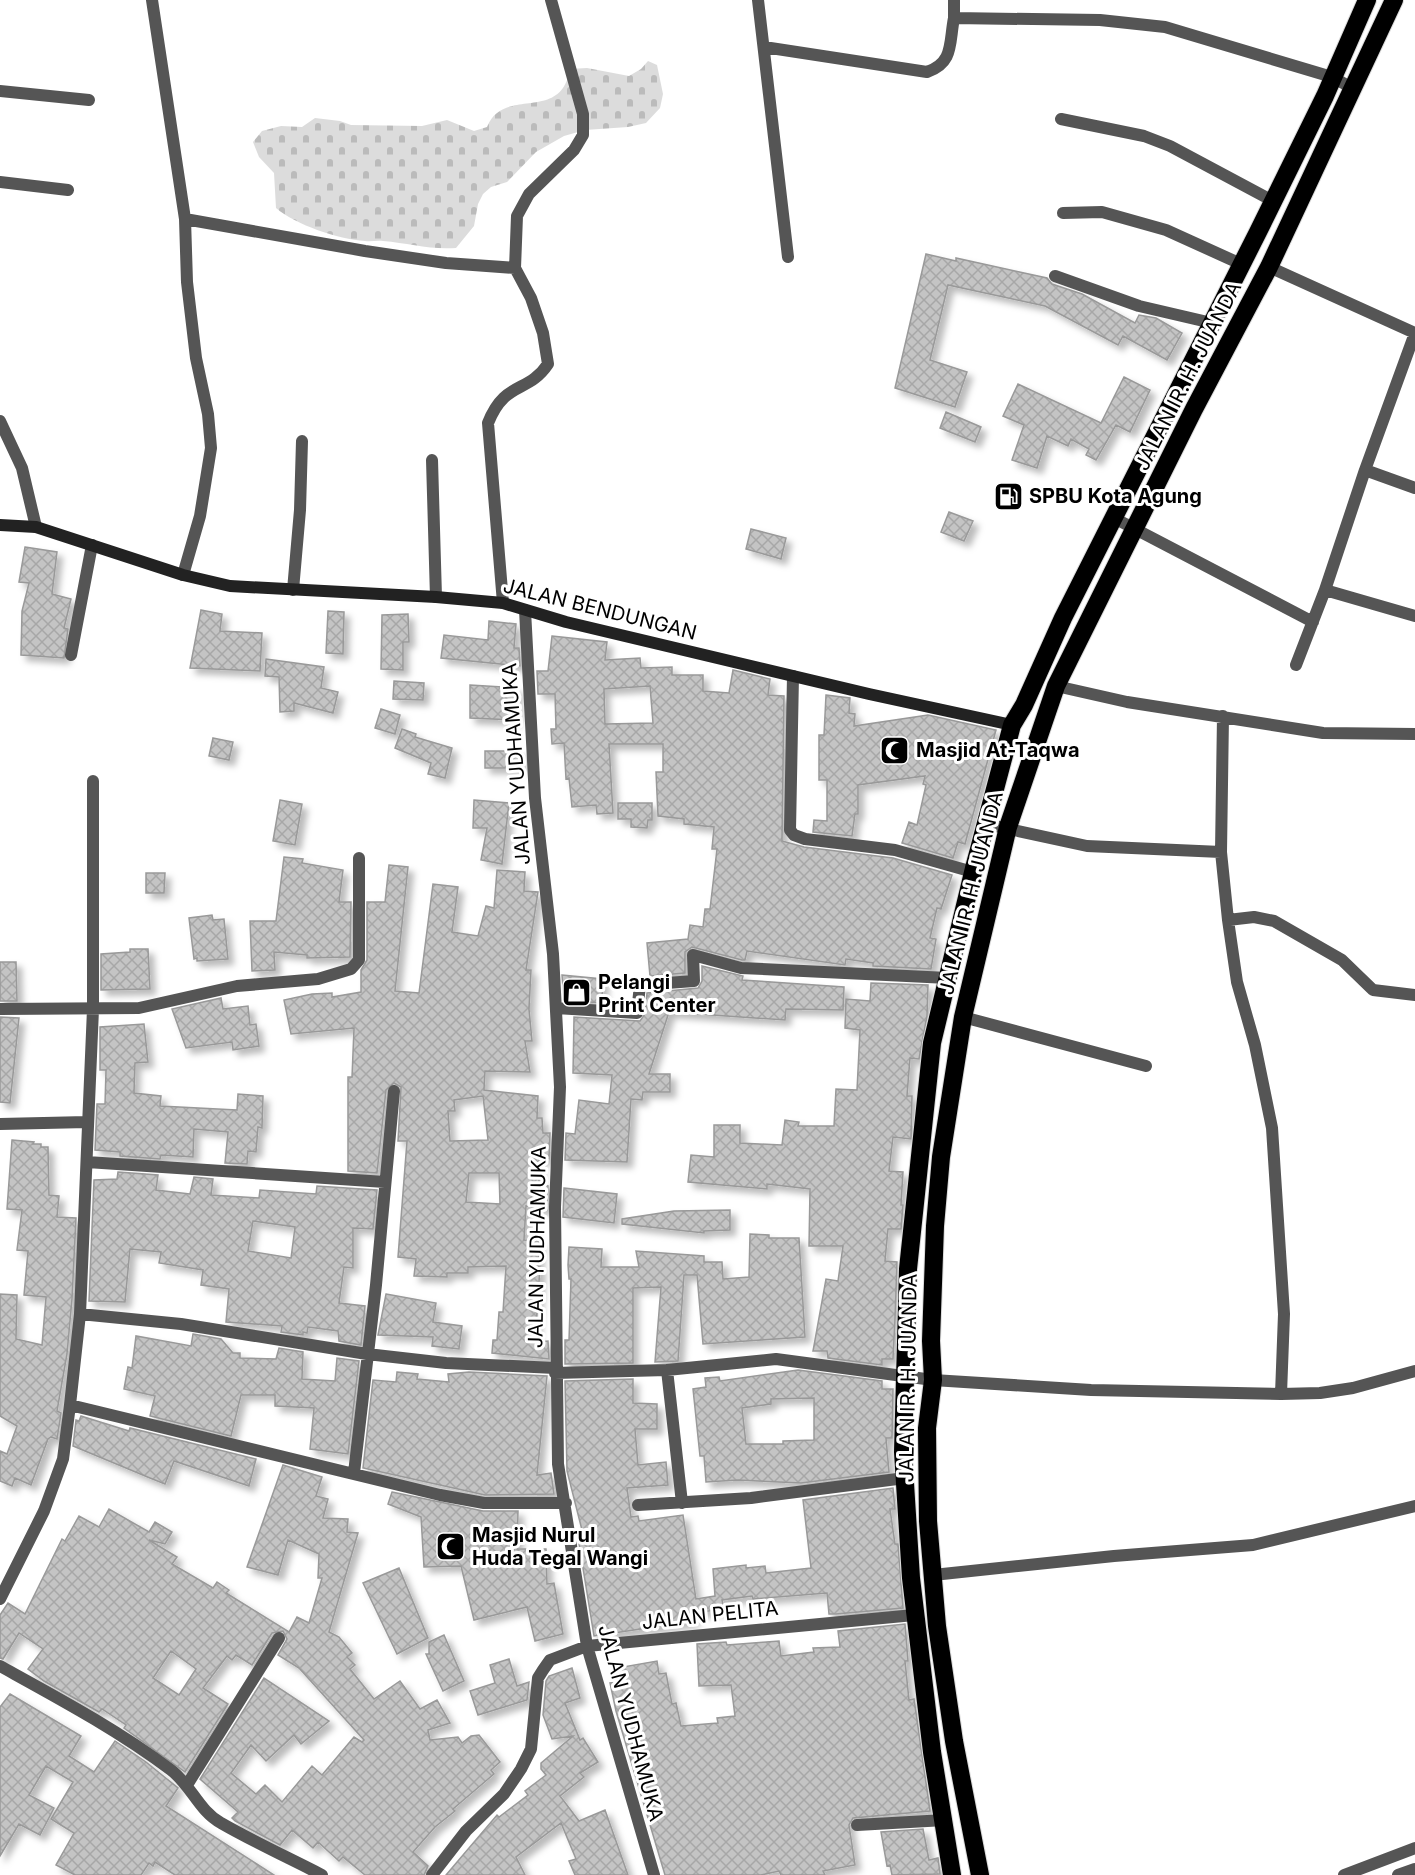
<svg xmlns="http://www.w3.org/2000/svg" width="1415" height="1875" font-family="Inter,sans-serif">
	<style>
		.cemetery { fill: url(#cemetery-stones) }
		.building { fill: url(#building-cross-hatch); stroke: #999; stroke-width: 1.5; fill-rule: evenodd; filter: url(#shadow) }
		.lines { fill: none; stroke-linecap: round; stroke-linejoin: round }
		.highway-casing { stroke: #dbdbdb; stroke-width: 20 }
		.street { stroke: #555; stroke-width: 12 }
		.secondary { stroke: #222; stroke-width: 12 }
		.highway { stroke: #000; stroke-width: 18 }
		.labels { text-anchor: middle; stroke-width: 6; stroke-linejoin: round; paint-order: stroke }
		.street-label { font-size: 20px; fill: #000; stroke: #fff }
		.poi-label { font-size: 20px; font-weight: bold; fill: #000; stroke: #fff; text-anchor: start }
	</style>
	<defs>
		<pattern id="cemetery-stones" width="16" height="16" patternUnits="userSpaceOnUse" patternTransform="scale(1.5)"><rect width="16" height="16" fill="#dcdcdc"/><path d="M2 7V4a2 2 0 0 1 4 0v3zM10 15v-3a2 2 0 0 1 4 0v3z" fill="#bbb"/></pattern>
		<pattern id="building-cross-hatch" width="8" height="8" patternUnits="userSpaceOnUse" patternTransform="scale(1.5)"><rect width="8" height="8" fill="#c4c4c4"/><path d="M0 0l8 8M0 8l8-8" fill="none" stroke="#a7a7a7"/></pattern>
		<filter id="shadow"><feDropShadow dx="5.5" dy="5.5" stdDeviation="3" flood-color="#0004"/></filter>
	</defs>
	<rect width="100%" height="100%" fill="#fff"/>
	<!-- cemetery -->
	<path class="cemetery" d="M648,61L657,65L663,94L660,108L646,123L628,127L585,130L564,136L536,152L507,182L491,187L483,194L478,204L474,226L456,248C430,250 408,243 383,241C377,240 371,242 365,241C338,239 296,225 276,208L274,173L259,157L253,142L262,131L281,126L302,127L315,118L340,121L351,125L422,126L447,120L474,131L487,127C504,85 561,124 570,69L587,68L629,76L641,69Z"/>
	<!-- building -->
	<path class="building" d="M926,254L956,261V258L1047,278L1052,284L1082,294L1135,323L1139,315L1156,318L1182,333L1167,360L1123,336L1118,345L1045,306L948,285L930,360L967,372L955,407L895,388Z
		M1124,377L1150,390L1130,432L1116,425L1096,460L1086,455L1089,449L1071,439L1068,446L1047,436L1037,468L1012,460L1024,425L1003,416L1018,384L1101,423Z
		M946,412L981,427L975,442L940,428Z
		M949,512L973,521L964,541L941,532Z
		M751,529L786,538L781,559L746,549Z
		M25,547L57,552L52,594L71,599L64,628L68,629L64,658L21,655L22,611L29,583L19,582Z
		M201,610L222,614L220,631L262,633L260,671L190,668Z
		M328,611L344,612L343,654L326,653Z
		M408,614L409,642H403V670L381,669L382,615Z
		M489,621L516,624L514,648H519L520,666L441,658L444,635L488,640Z
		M552,636L607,642L605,660L640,658L641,668L672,667V675H703V691L729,693L733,670L770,679L768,695L784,696L782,841L804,847L893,858L952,875L941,909L937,908L930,938L936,939L931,969L873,966V963L846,959L845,965L747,951L745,960H742L692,947L685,952V973L650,976L647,943L688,939L690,925L703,927L705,909H710L717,849H712L714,827L684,824V819L658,816L656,772H663V744H609L613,813L597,814L596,805L572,807L569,778L566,779L564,743L552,744L551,729H556L555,694H538L537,671H548ZM650,686L653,723L605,724L604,689Z
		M266,659L324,667L321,688L338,692L333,713L294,703V711L280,712L279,677L265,676Z
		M394,681L424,683L423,700L393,699Z
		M470,685L517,688L516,720L470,718Z
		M826,695L850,698L849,713L855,714L854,726L928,715L996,730L965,844L958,842L953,858L902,843L909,822L917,825L926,785L923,784L925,776L858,785V814H855L852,836L813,832L814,820L827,821V780H819V735H824Z
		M381,709L400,715L395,734L375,728Z
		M402,729L416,734L415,737L452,748L445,778L428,774L431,763L395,748Z
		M213,738L233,742L229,760L209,756Z
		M485,751H520V768H485Z
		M280,800L302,804L295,845L273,841Z
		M474,800L509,803L502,864L481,860L487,828H473Z
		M618,803H652V820H648L647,828L631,827V819H618Z
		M284,857L303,859L302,863L343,870L339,902H351L350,957L307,958V955L274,952L275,970L252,971L250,921H276Z
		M389,865L408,867L395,991L419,993L433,884L458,887L452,932L478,936L486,906L494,908L497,870L525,872L524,891L538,892L526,970H531L529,1009L532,1041H525L530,1072L485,1071L484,1090L538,1096L537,1118H542L543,1133H550L549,1159H539V1185L548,1186L547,1210L526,1206L524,1240L539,1241L538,1267H540L535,1342L548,1341L549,1359L492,1353L493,1340H497L499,1312H503L506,1266L468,1267V1273H447V1277L414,1276L416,1259L398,1257L407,1141H398L401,1087L394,1083L386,1090L377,1173L348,1171V1077H352L354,1028L291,1034L284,1000L312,994L332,993V997L361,992V970L367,960V902H385ZM483,1096L488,1140L450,1141L448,1111H455L454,1100ZM469,1173H499L500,1204L466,1202Z
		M146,873H165L164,893H146Z
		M212,915L213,920L224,919L228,959L197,961V958L194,959L189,918Z
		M130,949H148L150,989L101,990V954L130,952Z
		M0,962H16L17,1001H0Z
		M702,966L743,976L742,980L844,987L843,1010L786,1009L785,1020L669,1012L649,1074H670V1092H643L642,1100L631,1099L627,1162L565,1160L566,1133L575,1134L579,1100L609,1104L612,1075L573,1073L574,1017L640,1021L645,1014L647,993L698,988L702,981Z
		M562,975L603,979L602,1003L564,1000Z
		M871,983L928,985L927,1016L919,1059L910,1058L907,1096H912L911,1139L893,1137L889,1171L903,1172L901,1205H903L901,1229H888L885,1261L897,1262L895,1319L893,1359H882V1365L828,1358L827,1351H813L826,1279L838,1281L843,1246H809L810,1189L767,1184V1189L688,1182L691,1155L714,1157V1125H740V1143L782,1145L785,1120L799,1122L798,1126H834L836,1089L857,1090L860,1030L845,1028L846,999L870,1001Z
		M221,998L223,1009L248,1006L250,1025L256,1024L259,1046L233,1050L232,1042L186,1048L172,1009Z
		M0,1017L19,1018L10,1103L0,1102Z
		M144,1024L148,1062L135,1063L134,1093L161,1096L160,1106L237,1110L238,1094L263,1096L262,1128L258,1127L256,1152L248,1151L247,1164L225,1163L228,1132L194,1129L193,1157L161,1155L160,1159L120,1156V1152L95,1150L97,1104H105L106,1070H100V1027Z
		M12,1140L34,1142L33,1144H41V1147H48L49,1195L59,1196L57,1217L76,1218L72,1299L67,1354L57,1411L61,1413L57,1439L51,1437L48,1439L31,1485L15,1478L12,1486L0,1481V1451L7,1454L17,1426L0,1416V1294L17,1295L16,1339L42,1345L46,1297L24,1295L28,1251L17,1250L22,1210L7,1209Z
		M118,1172L158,1175L156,1190L190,1194L194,1177L213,1179L211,1195L259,1198L260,1190L316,1194L317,1186L377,1190L373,1229L353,1228V1268L344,1267L339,1303L365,1306L361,1345L339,1341L338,1331L308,1327L307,1333L303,1332V1335L281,1332L282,1326L226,1322L229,1289L201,1285L203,1270L159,1263L161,1252L130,1249L125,1302L89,1301L94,1180L117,1179ZM253,1221L295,1227L291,1258L248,1251Z
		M564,1188L617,1194L614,1223L563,1217Z
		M730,1210V1230L704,1231V1233L622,1224V1219L674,1211Z
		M750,1234L769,1235V1238H799L805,1337L703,1344L697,1275H684L678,1361L655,1362L661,1287L633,1288V1363L565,1364V1340H569L571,1279H569L568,1265L569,1247L602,1249L601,1267H639L636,1251L704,1256V1262H722L723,1279L749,1277Z
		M386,1294L436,1303L433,1322L462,1326L459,1349L432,1346L433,1337L378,1335Z
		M193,1334L221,1339L233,1353H240V1358L276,1359L279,1348L303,1352L302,1379L335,1381L337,1358L359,1361L348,1454L310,1449L314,1408L275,1406V1395H241L231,1436L150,1416L155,1396L124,1389L128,1367L132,1368L136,1336L191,1346Z
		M798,1370L882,1381V1389H893L892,1438H886L889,1472L801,1483L738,1480L706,1482L704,1456H700L693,1389L706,1387L705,1378L719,1377L720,1381ZM814,1398V1440L783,1441V1444H746L742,1408L771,1404V1399Z
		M397,1372L418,1374L417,1379L449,1382L448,1374L469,1372L547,1376L537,1475L551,1473L554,1494L485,1495L363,1468L373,1380L396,1382Z
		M633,1379V1403L657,1404V1429H635L638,1465L666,1462L668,1485L627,1488L631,1517L638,1516L639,1521L683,1515L696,1599L715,1596L713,1569L746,1565V1568L765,1566L766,1573L811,1568L803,1500L893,1488L895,1509H890L895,1544H898L903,1608L836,1614H829L827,1593L753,1599L752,1596L722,1600L724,1609L693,1613L694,1621L594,1636L577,1531L582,1530L567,1471L565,1381Z
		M81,1416L129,1431L130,1428L256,1459L249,1486L174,1461L165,1484L150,1478L73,1446L76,1420L79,1421Z
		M283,1465L322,1477L316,1496L328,1499L323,1518L348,1519L347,1532L358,1533L329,1632L339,1637L352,1653L347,1657L355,1665L350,1669L374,1699L400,1681L420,1709L437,1700L450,1723L428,1730L430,1740L458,1737L462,1743L471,1736L479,1735L500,1762L491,1770L494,1774L453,1809L455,1811L435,1827L413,1852L428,1866L424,1875H365L343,1857L339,1861L318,1842L313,1848L292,1830L280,1845L235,1821L232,1818L238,1812L200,1779L264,1678L329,1721L301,1744L294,1735L266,1761L251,1745L231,1773L256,1794L265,1785L282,1802L312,1766L322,1775L354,1737L362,1742L364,1740L299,1668L278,1655L287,1639L283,1631L272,1633L252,1665L236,1655L232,1660L227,1656L203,1688L228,1704L185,1772L124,1728L126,1725L102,1709L99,1712L44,1681L28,1669L43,1649L19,1633L3,1659L0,1658V1615L8,1603L25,1614L62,1539L65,1541L79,1516L99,1527L109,1509L149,1532L155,1522L172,1532L165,1544L149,1540L177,1557L172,1564L213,1588L217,1582L229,1590L226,1593L289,1632L297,1617L309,1623L322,1578H318L319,1554L288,1540L278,1575L247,1567ZM171,1651L196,1669L179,1695L153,1678Z
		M392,1492L483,1511H518L517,1549H546L547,1584L554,1583L563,1634L535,1641L527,1607L474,1620L461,1566L424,1567L421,1517L388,1504Z
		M399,1568L428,1638L397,1654L363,1583Z
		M905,1624L908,1661H905L909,1700L914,1699L930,1811L853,1818L849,1825L855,1865L823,1871L825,1875H781L779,1871L761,1875H665L616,1711L610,1683L620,1682L617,1668L657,1661L659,1674L666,1673L672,1704L676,1703L681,1726L718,1723L717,1718L735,1716L731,1685L699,1686L697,1644L726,1642L727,1645L779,1641L781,1656L814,1652L813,1648L840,1647L838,1631Z
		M444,1635L464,1681L443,1691L426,1654H429V1642Z
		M509,1659L517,1686L529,1682L527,1700L478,1715L470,1691L495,1683L490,1665Z
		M572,1668L580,1698L565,1703L580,1740L583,1738L598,1762L580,1773L584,1777L560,1796L579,1821L605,1810L628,1875H575L569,1861L576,1859L561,1823L516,1857L525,1875H446L497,1815L499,1817L528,1795L525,1791L546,1775L541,1769V1763L573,1736L552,1739L543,1715L546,1681L549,1676Z
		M10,1694L81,1736L69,1756L94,1772L115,1741L146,1762L178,1788L166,1806L274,1875H175L155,1862L153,1866L149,1863L141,1875H75L56,1865L74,1833L51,1819L73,1782L46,1766L29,1795L54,1808L40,1835L19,1824L0,1856V1707Z
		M923,1829L929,1860L938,1858L940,1874L892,1875L890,1865L887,1866L881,1832Z"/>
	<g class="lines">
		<defs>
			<path id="highway" d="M952,1875L932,1752L911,1578L903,1452L908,1269L932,1043L974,868L1012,725L1024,705L1063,618L1258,232L1325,96L1367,0
				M980,1875L954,1741L937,1626L928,1521L927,1428L933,1380L931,1341L935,1226L941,1157L963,1017L1008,827L1056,686L1194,409L1269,267L1394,0"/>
		</defs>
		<!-- highway casing -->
		<use href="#highway" class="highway-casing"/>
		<!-- street -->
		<path class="street" d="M152,0L185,219L187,282L196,358L208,414L211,448L200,516L183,575
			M758,0L788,257
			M954,18V0
			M764,47L927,72C954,63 949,43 954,18L1100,20L1165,27L1332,77L1354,89
			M0,91L89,100
			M1061,119L1144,136L1170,146L1273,201
			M0,182L68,190
			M1063,213L1102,212L1166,230L1241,264
			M185,219L365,251L446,263L515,268
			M1269,267L1415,333
			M1055,276L1139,306L1212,323
			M1415,333L1365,470L1415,488
			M0,421L22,468L36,527
			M432,460L436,597
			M1114,518L1313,622
			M293,590L300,510L302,441
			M1325,590L1365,470
			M503,603L488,423C505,380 528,394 548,364L543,333L531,298L515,268L517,216L529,194L574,150L583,135V114L551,0
			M525,610L535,798L553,954L560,1087L555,1207L558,1464L587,1646L654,1875
			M71,655L92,545
			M1296,665L1325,590L1415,616
			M793,676L790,830L794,835L805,839L895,850L973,872
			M1056,686L1127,702L1323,733L1415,734
			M986,824L1087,846L1221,852L1228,920L1254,917L1274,921L1342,960L1373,990L1415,995
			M1221,852L1223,716
			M1228,920L1237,982L1255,1045L1272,1128L1284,1314L1281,1394
			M556,1008L637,1013L640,985L694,981L693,955L741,968L948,978
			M0,1009L139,1008L237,986L318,979L351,969L359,960V858
			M963,1017L1146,1066
			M0,1124L87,1122
			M87,1162L385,1182
			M80,1314L181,1324L367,1354L446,1363L555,1368
			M667,1370L682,1503
			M555,1373L667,1370L776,1359L933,1380L1091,1390L1281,1394L1320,1393L1353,1388L1415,1371
			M70,1405L440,1495L484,1503H566
			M354,1473L376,1285L394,1091
			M638,1505L751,1498L905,1478
			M933,1575L1114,1556L1253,1545L1415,1506
			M0,1599L44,1511L63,1459L70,1405L80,1314L93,1009V781
			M0,1666C58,1698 118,1730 171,1770C191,1785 199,1811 221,1823C254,1842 289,1858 322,1875
			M187,1785L279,1638
			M857,1825L945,1820
			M432,1875L466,1831L504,1794L521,1769L531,1749L538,1678L543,1670L550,1660L587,1646L914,1615
			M1344,1875L1415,1848
			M1398,1875L1415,1869"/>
		<!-- secondary -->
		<path class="secondary" d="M0,525L36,527L183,575L230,586L436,597L503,603L566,622L869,694L1012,725"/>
		<!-- highway -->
		<use href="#highway" class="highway"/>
	</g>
	<!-- icons -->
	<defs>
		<symbol id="fuel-square" viewBox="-11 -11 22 22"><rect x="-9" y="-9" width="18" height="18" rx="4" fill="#000" stroke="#fff"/><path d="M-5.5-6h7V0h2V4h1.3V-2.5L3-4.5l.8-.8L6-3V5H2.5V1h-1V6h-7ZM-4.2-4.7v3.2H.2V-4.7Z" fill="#fff"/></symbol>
		<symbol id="mosque-square" viewBox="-11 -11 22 22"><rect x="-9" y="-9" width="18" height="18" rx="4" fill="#000" stroke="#fff"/><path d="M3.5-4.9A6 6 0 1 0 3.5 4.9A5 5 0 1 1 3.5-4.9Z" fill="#fff"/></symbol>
		<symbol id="shop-square" viewBox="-11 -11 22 22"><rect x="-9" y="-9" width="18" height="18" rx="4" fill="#000" stroke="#fff"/><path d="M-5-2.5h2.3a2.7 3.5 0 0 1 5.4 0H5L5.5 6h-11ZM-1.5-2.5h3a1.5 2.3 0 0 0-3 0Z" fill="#fff"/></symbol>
	</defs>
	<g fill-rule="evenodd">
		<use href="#fuel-square" x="992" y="480" width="33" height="33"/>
		<use href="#mosque-square" x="878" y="734" width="33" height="33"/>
		<use href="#shop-square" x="560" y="976" width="33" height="33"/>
		<use href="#mosque-square" x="434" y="1530" width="33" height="33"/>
	</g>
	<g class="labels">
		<!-- street labels -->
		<g class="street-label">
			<text transform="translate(1188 376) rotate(-63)" y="7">JALAN IR. H. JUANDA</text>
			<text transform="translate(600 609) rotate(14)" y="7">JALAN BENDUNGAN</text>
			<text transform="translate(516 764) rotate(-94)" y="7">JALAN YUDHAMUKA</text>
			<text transform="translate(971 893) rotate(-76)" y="7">JALAN IR. H. JUANDA</text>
			<text transform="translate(537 1247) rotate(-89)" y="7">JALAN YUDHAMUKA</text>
			<text transform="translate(908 1378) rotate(-89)" y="7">JALAN IR. H. JUANDA</text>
			<text transform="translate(710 1615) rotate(-6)" y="7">JALAN PELITA</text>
			<text transform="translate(631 1723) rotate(75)" y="7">JALAN YUDHAMUKA</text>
		</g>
		<!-- poi labels -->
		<g class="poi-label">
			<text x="1029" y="503">SPBU Kota Agung</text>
			<text x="916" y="757">Masjid At-Taqwa</text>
			<text x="598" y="989">Pelangi<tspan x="598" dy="23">Print Center</tspan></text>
			<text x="472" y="1542">Masjid Nurul<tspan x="472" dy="23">Huda Tegal Wangi</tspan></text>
		</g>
	</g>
</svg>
